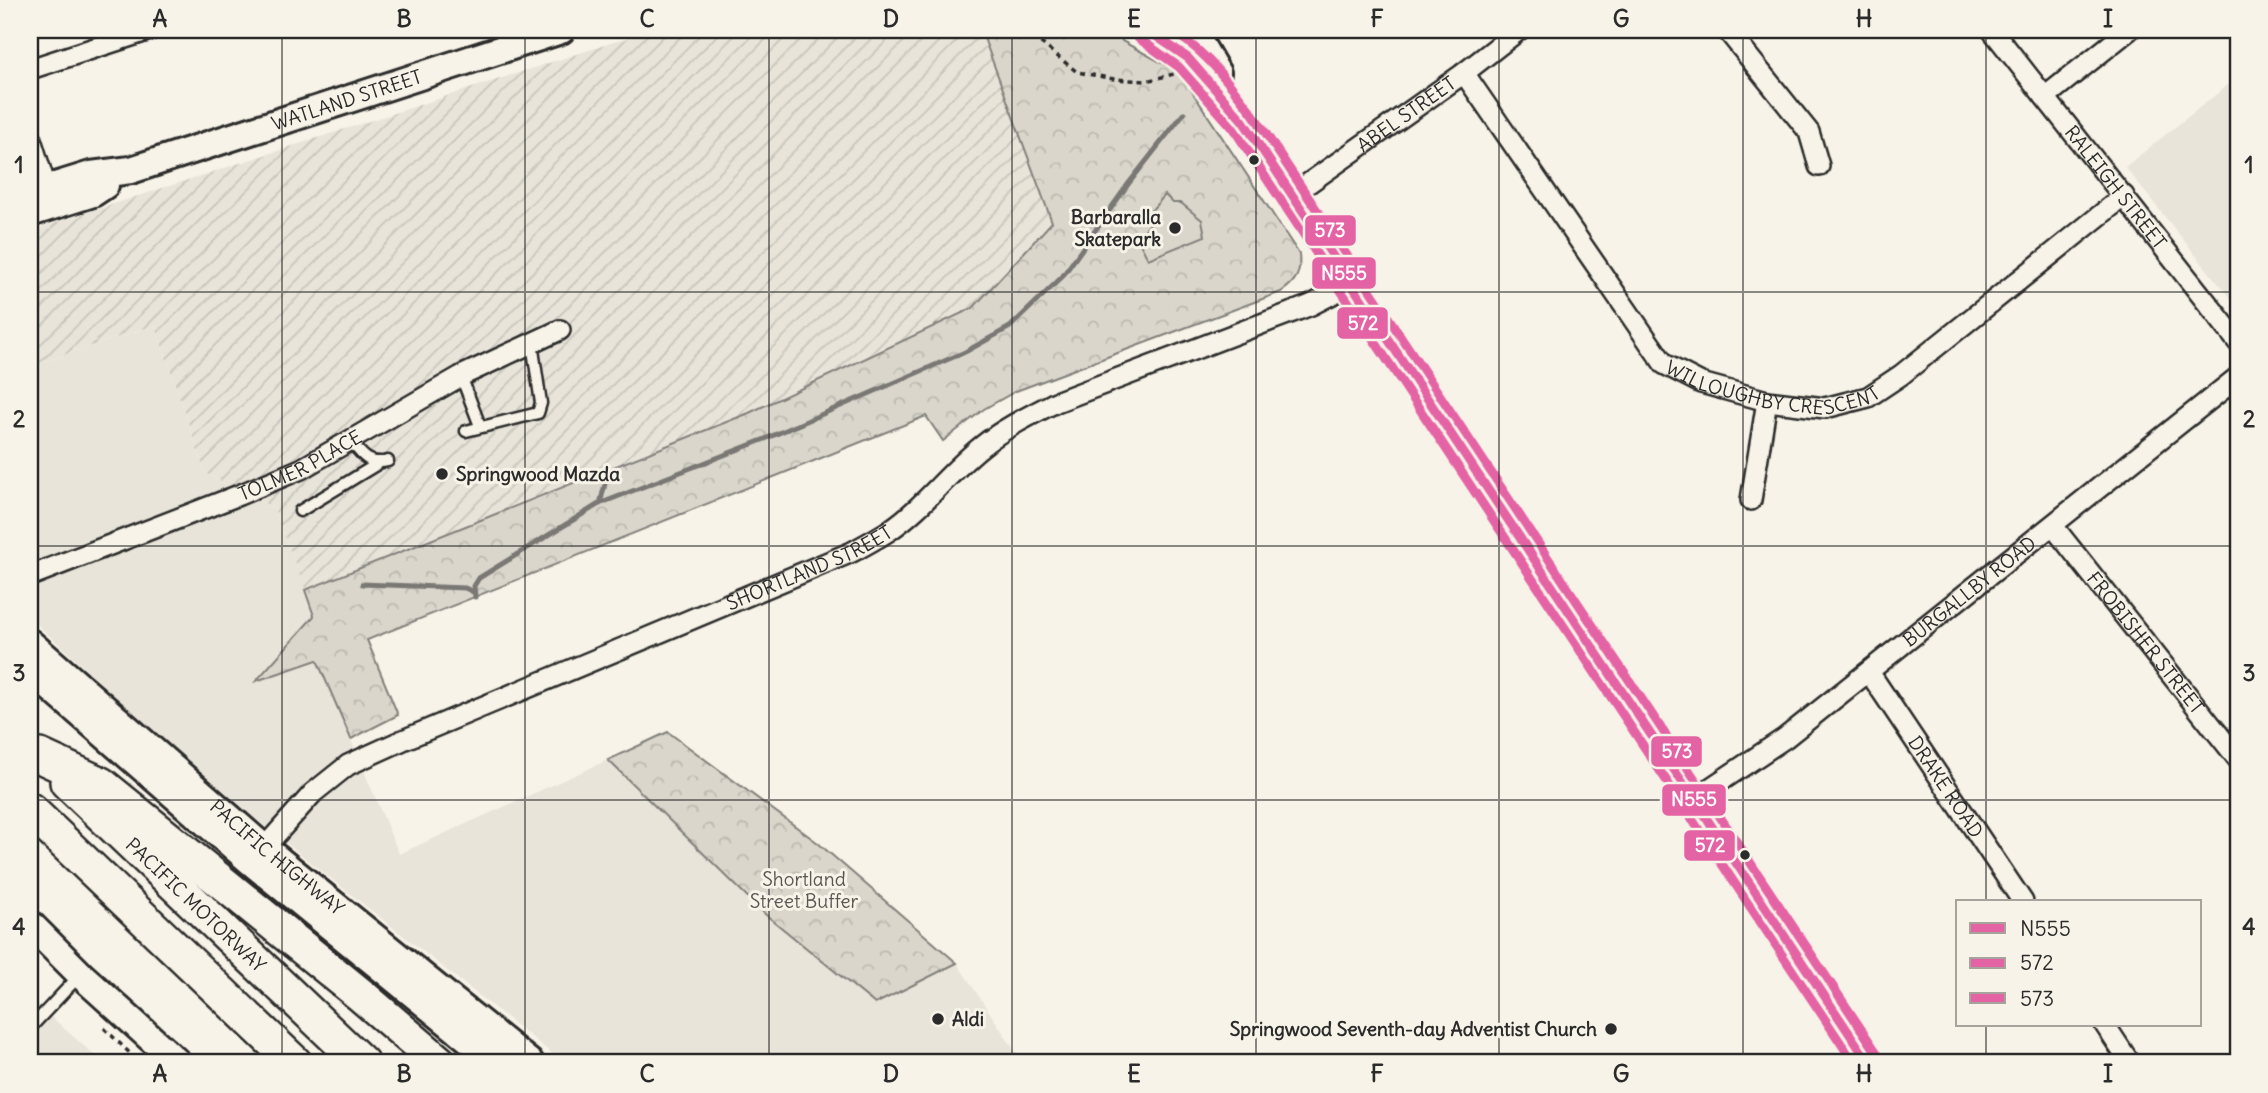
<svg xmlns="http://www.w3.org/2000/svg" width="2268" height="1093" font-family="Delius,sans-serif">
	<style>
		.built { fill: #e8e4da }
		.industrial { fill: url(#industrial-furrows) }
		.park { fill: url(#park-crowns); stroke: #82807c; stroke-width: 2 }
		.pitch { fill: #dad6cc; stroke: #82807c; stroke-width: 2 }
		.lines { fill: none; stroke-linecap: round; stroke-linejoin: round }
		.stream { stroke: #7a7874; stroke-width: 5 }
		.lane-casing { stroke: #2b2b2b; stroke-width: 15 }
		.street-casing { stroke: #2b2b2b; stroke-width: 24 }
		.secondary-casing { stroke: #2b2b2b; stroke-width: 32 }
		.highway-casing { stroke: #2b2b2b; stroke-width: 38 }
		.path { stroke: #2b2b2b; stroke-width: 3.5; stroke-dasharray: 5 5; stroke-linecap: butt }
		.lane { stroke: #f7f3e8; stroke-width: 10 }
		.street { stroke: #f7f3e8; stroke-width: 19 }
		.secondary { stroke: #f7f3e8; stroke-width: 26 }
		.highway { stroke: #f7f3e8; stroke-width: 33 }
		.bus-1-casing { stroke: #f7f3e8; stroke-width: 14 }
		.bus-2-casing { stroke: #f7f3e8; stroke-width: 14 }
		.bus-3-casing { stroke: #f7f3e8; stroke-width: 14 }
		.bus-1 { stroke: #e463a4; stroke-width: 9 }
		.bus-2 { stroke: #e463a4; stroke-width: 9 }
		.bus-3 { stroke: #e463a4; stroke-width: 9 }
		.grid { fill: none; stroke: #2b2b2b; stroke-width: 2; stroke-opacity: 0.55 }
		.bus-dot { fill: #2b2b2b; stroke: #f7f3e8; stroke-width: 2.5 }
		.labels { text-anchor: middle; stroke-width: 6; stroke-linejoin: round; paint-order: stroke }
		.street-label { font-size: 19px; fill: #2b2b2b; stroke: #f7f3e8 }
		.poi-label { font-size: 19px; font-weight: bold; fill: #2b2b2b; stroke: #f7f3e8; text-anchor: end }
		.park-label { font-size: 19px; fill: #575653; stroke: #f7f3e8 }
		.line-badge { stroke: #f7f3e8; stroke-width: 2.5 }
		.badge-label { font-size: 19px; text-anchor: middle; font-weight: bold; fill: #fff }
		.neatline { fill: none; stroke: #2b2b2b; stroke-width: 2.5 }
		.grid-label { font-size: 23px; text-anchor: middle; font-weight: bold; fill: #2b2b2b }
	</style>
	<defs>
		<pattern id="industrial-furrows" width="10" height="10" patternUnits="userSpaceOnUse" patternTransform="scale(1.75)"><rect width="10" height="10" fill="#e8e4da"/><path d="M-1 1l2-2M0 10L10 0M9 11l2-2" fill="none" stroke="#c7c4bb"/></pattern>
		<pattern id="park-crowns" width="20" height="18" patternUnits="userSpaceOnUse" patternTransform="scale(1.75)"><rect width="20" height="18" fill="#dad6cc"/><path d="M2 6a3 3 0 1 1 6 0M12 15a3 3 0 1 1 6 0" fill="none" stroke="#bbb8af"/></pattern>
	</defs>
	<rect width="100%" height="100%" fill="#f7f3e8"/>
	<filter id="ink" filterUnits="userSpaceOnUse"><feTurbulence type="fractalNoise" baseFrequency=".0143" numOctaves="2"/><feDisplacementMap in="SourceGraphic" scale="14" xChannelSelector="R" yChannelSelector="G"/><feConvolveMatrix kernelMatrix="1 2 1 2 8 2 1 2 1" color-interpolation-filters="sRGB"/></filter>
	<g filter="url(#ink)">
		<!-- built -->
		<path class="built" d="M2238,77V308L2125,167Z
			M155,325L205,473L274,508L315,616L258,680L317,660L399,854L608,760L765,915L875,1003L957,963L1023,1063H564L204,778L30,618V366Z
			M30,998L103,1063H30Z"/>
		<!-- industrial -->
		<path class="industrial" d="M651,30H981L1052,222L973,308L749,413L305,590L274,508L205,473L155,325L30,366V231Z"/>
		<!-- park -->
		<path class="park" d="M981,30H1119L1122,41L1173,69L1185,81L1299,254C1301,273 1297,281 1281,292L1016,391L984,409L943,441L926,416L367,640L398,715L351,739L317,660L256,681L314,616L305,590L749,413L973,308L1052,222Z
			M668,732L818,843L957,963L875,1004L766,915L608,760Z"/>
		<!-- pitch -->
		<path class="pitch" d="M1165,195L1173,203H1181L1202,220L1205,236L1148,259L1137,238L1153,221L1148,214Z"/>
		<g class="lines">
			<!-- stream -->
			<path class="stream" d="M600,504L607,476
				M362,584L465,588L473,592
				M475,597L474,586L479,578L599,504L765,439L965,352L1010,327L1062,277L1129,183L1184,113"/>
			<defs>
				<path id="lane" d="M461,376L480,426
					M466,431L538,413L541,403L532,343
					M350,440C361,454 368,466 388,461
					M300,511L379,463
					M30,1028L80,975"/>
				<g id="street">
					<path d="M1727,30L1809,132L1819,166"/>
					<path id="s1" d="M1992,30L2238,342"/>
					<path d="M30,69L150,30"/>
					<path id="s2" d="M1464,73L1664,364L1701,383L1767,401L1825,408L1868,397L1901,375L2124,196"/>
					<path d="M2045,97L2129,30"/>
					<path d="M30,136L46,187"/>
					<path id="s3" d="M1292,195L1464,73L1519,30"/>
					<path d="M1751,500L1767,401"/>
					<path id="s4" d="M2053,526L2238,759"/>
					<path id="s5" d="M30,576L239,495L301,469L461,376L560,330"/>
					<path id="s6" d="M1869,672L2023,902"/>
					<path id="s7" d="M1694,799L1785,738L2238,377"/>
					<path id="s8" d="M264,848L313,793L348,765L403,740L852,552C865,545 878,538 890,530C924,507 949,472 982,446C1004,428 1031,415 1056,402L1311,305L1350,285"/>
					<path d="M2105,1025L2130,1063"/>
				</g>
				<g id="secondary">
					<path d="M1147,30C1157,42 1170,47 1185,38"/>
					<path d="M1192,30L1217,73"/>
					<path d="M1170,43L1208,76L1243,121L1869,1063"/>
					<path id="s9" d="M30,194L91,175L131,170L561,30"/>
					<path d="M30,213L93,193L105,185"/>
					<path id="s10" d="M30,643L264,848L530,1063"/>
					<path d="M30,670L250,861L498,1063"/>
					<path d="M30,924L81,975L178,1063"/>
				</g>
				<g id="highway">
					<path d="M40,756L101,784L362,996L440,1063"/>
					<path id="s11" d="M67,782L362,1063"/>
					<path d="M30,810L295,1063"/>
				</g>
			</defs>
			<!-- lane casing -->
			<use href="#lane" class="lane-casing"/>
			<!-- street casing -->
			<use href="#street" class="street-casing"/>
			<!-- secondary casing -->
			<use href="#secondary" class="secondary-casing"/>
			<!-- highway casing -->
			<use href="#highway" class="highway-casing"/>
			<!-- path -->
			<path class="path" d="M1025,30L1077,72L1114,79L1146,81L1174,74
				M104,1028L140,1063"/>
			<!-- lane -->
			<use href="#lane" class="lane"/>
			<!-- street -->
			<use href="#street" class="street"/>
			<!-- secondary -->
			<use href="#secondary" class="secondary"/>
			<!-- highway -->
			<use href="#highway" class="highway"/>
			<defs>
				<path id="bus-1" d="M1147,30L1188,58L1243,121L1869,1063"/>
				<path id="bus-2" d="M1138,38L1179,67L1233,128L1854,1063"/>
				<path id="bus-3" d="M1168,30C1203,46 1229,84 1253,114L1879,1056"/>
			</defs>
			<!-- bus-1 casing -->
			<use href="#bus-1" class="bus-1-casing"/>
			<!-- bus-2 casing -->
			<use href="#bus-2" class="bus-2-casing"/>
			<!-- bus-3 casing -->
			<use href="#bus-3" class="bus-3-casing"/>
			<!-- bus-1 -->
			<use href="#bus-1" class="bus-1"/>
			<!-- bus-2 -->
			<use href="#bus-2" class="bus-2"/>
			<!-- bus-3 -->
			<use href="#bus-3" class="bus-3"/>
		</g>
	</g>
	<!-- grid -->
	<path class="grid" d="M282,30V1063M525,30V1063M769,30V1063M1012,30V1063M1256,30V1063M1499,30V1063M1743,30V1063M1986,30V902M30,292H2238M30,546H2238M30,800H2238M1986,1025V1063"/>
	<!-- markers -->
	<g class="bus-dot">
		<circle cx="1254" cy="160" r="6"/>
		<circle cx="1175" cy="228" r="7"/>
		<circle cx="442" cy="474" r="7"/>
		<circle cx="1745" cy="855" r="6"/>
		<circle cx="938" cy="1019" r="7"/>
		<circle cx="1611" cy="1029" r="7"/>
	</g>
	<g class="labels">
		<!-- street labels -->
		<g class="street-label">
			<text dy="7" stroke="none"><textPath href="#s9" startOffset="331">WATLAND STREET</textPath></text>
			<text dy="7" stroke="none"><textPath href="#s3" startOffset="140">ABEL STREET</textPath></text>
			<text dy="7" stroke="none"><textPath href="#s1" startOffset="200">RALEIGH STREET</textPath></text>
			<text dy="7" stroke="none"><textPath href="#s2" startOffset="467">WILLOUGHBY CRESCENT</textPath></text>
			<text dy="7" stroke="none"><textPath href="#s5" startOffset="292">TOLMER PLACE</textPath></text>
			<text dy="7" stroke="none"><textPath href="#s8" startOffset="620">SHORTLAND STREET</textPath></text>
			<text dy="7" stroke="none"><textPath href="#s7" startOffset="345">BURGALLBY ROAD</textPath></text>
			<text dy="7" stroke="none"><textPath href="#s4" startOffset="149">FROBISHER STREET</textPath></text>
			<text dy="7" stroke="none"><textPath href="#s6" startOffset="138">DRAKE ROAD</textPath></text>
			<text dy="7" stroke="none"><textPath href="#s10" startOffset="327">PACIFIC HIGHWAY</textPath></text>
			<text dy="7" stroke="none"><textPath href="#s11" startOffset="178">PACIFIC MOTORWAY</textPath></text>
		</g>
		<!-- poi labels -->
		<g class="poi-label">
			<text x="1161" y="224">Barbaralla<tspan x="1161" dy="22">Skatepark</tspan></text>
			<text x="456" y="481" text-anchor="start">Springwood Mazda</text>
			<text x="952" y="1026" text-anchor="start">Aldi</text>
			<text x="1597" y="1036">Springwood Seventh-day Adventist Church</text>
		</g>
		<!-- park labels -->
		<g class="park-label">
			<text x="804" y="886">Shortland<tspan x="804" dy="22">Street Buffer</tspan></text>
		</g>
	</g>
	<g class="line-badge">
		<rect x="1304" y="214" width="53" height="33" rx="7" fill="#e463a4"/>
		<rect x="1311" y="256" width="66" height="34" rx="7" fill="#e463a4"/>
		<rect x="1336" y="306" width="53" height="34" rx="7" fill="#e463a4"/>
		<rect x="1650" y="735" width="53" height="33" rx="7" fill="#e463a4"/>
		<rect x="1661" y="783" width="66" height="34" rx="7" fill="#e463a4"/>
		<rect x="1683" y="829" width="53" height="33" rx="7" fill="#e463a4"/>
	</g>
	<g class="badge-label">
		<text x="1330" y="237">573</text>
		<text x="1344" y="280">N555</text>
		<text x="1363" y="330">572</text>
		<text x="1677" y="758">573</text>
		<text x="1694" y="806">N555</text>
		<text x="1710" y="852">572</text>
	</g>
	<!-- margin -->
	<rect width="2268" height="1093" fill="none" stroke="#f7f3e8" stroke-width="77"/>
	<!-- legend -->
	<rect x="1956" y="900" width="245" height="126" fill="#f7f3e8" stroke="#a5a39c" stroke-width="2"/>
	<rect x="1970" y="923" width="35" height="10" fill="#e463a4" stroke="#a5a39c" stroke-width="2"/>
	<text x="2020" y="936" font-size="21" fill="#2b2b2b">N555</text>
	<rect x="1970" y="958" width="35" height="10" fill="#e463a4" stroke="#a5a39c" stroke-width="2"/>
	<text x="2020" y="970" font-size="21" fill="#2b2b2b">572</text>
	<rect x="1970" y="993" width="35" height="10" fill="#e463a4" stroke="#a5a39c" stroke-width="2"/>
	<text x="2020" y="1006" font-size="21" fill="#2b2b2b">573</text>
	<rect x="38" y="38" width="2192" height="1016" class="neatline"/>
	<g class="grid-label">
		<text x="160" y="27">A</text>
		<text x="404" y="27">B</text>
		<text x="647" y="27">C</text>
		<text x="891" y="27">D</text>
		<text x="1134" y="27">E</text>
		<text x="1377" y="27">F</text>
		<text x="1621" y="27">G</text>
		<text x="1864" y="27">H</text>
		<text x="2108" y="27">I</text>
		<text x="19" y="173">1</text>
		<text x="2249" y="173">1</text>
		<text x="19" y="427">2</text>
		<text x="2249" y="427">2</text>
		<text x="19" y="681">3</text>
		<text x="2249" y="681">3</text>
		<text x="19" y="935">4</text>
		<text x="2249" y="935">4</text>
		<text x="160" y="1082">A</text>
		<text x="404" y="1082">B</text>
		<text x="647" y="1082">C</text>
		<text x="891" y="1082">D</text>
		<text x="1134" y="1082">E</text>
		<text x="1377" y="1082">F</text>
		<text x="1621" y="1082">G</text>
		<text x="1864" y="1082">H</text>
		<text x="2108" y="1082">I</text>
	</g>
</svg>
